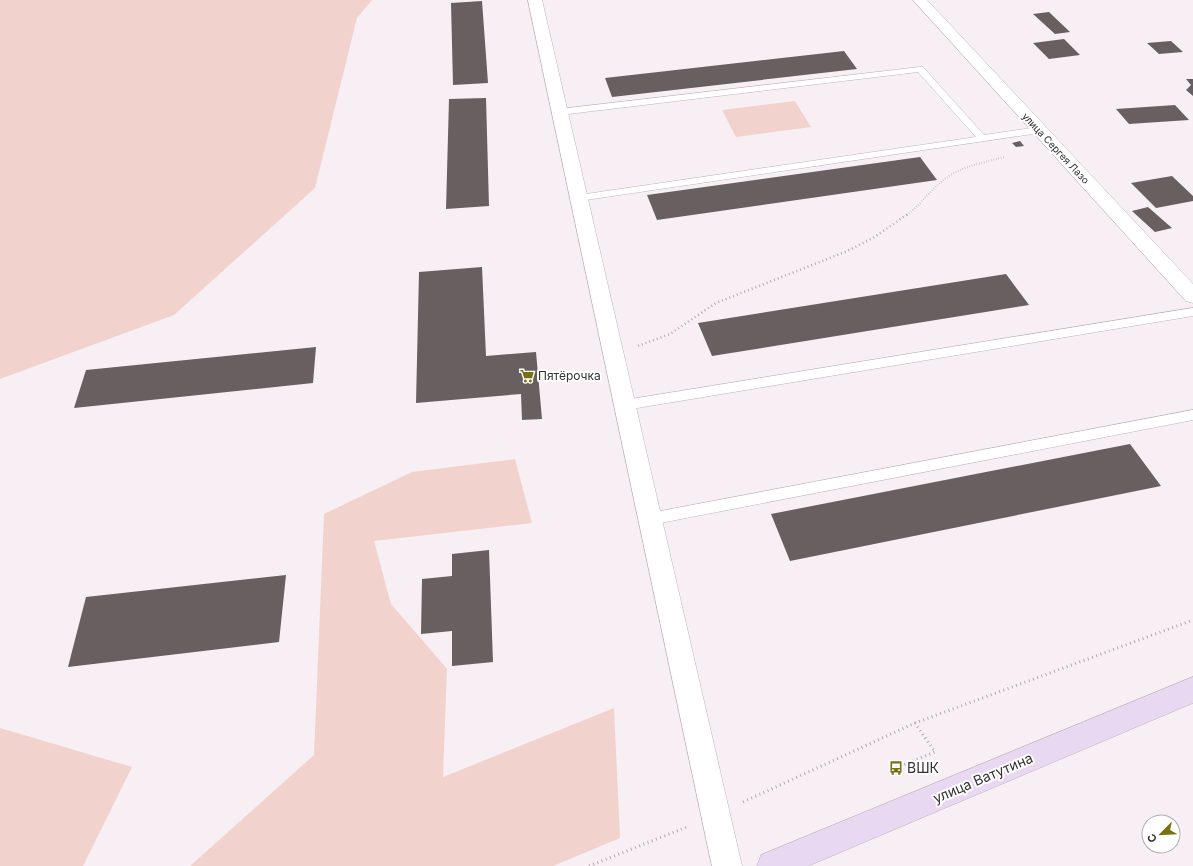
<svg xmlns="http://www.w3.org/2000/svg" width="1193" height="866" font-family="Inter,sans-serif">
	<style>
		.green { fill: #f1d2cd }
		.building { fill: #685f61 }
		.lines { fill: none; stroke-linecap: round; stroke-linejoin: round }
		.service-casing { stroke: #bcb4b9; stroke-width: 1 }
		.minor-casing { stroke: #bcb4b9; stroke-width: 1 }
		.secondary-casing { stroke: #bcb4b9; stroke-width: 1 }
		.path-far2 { stroke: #b1abaf; stroke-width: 2; stroke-dasharray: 0.5 2; stroke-linecap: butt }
		.path-far1 { stroke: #b1abaf; stroke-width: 2.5; stroke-dasharray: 1 3; stroke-linecap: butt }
		.path { stroke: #b1abaf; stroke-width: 3; stroke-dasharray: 1 3.5; stroke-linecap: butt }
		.service { fill: #fff; fill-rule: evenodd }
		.minor { fill: #fff; fill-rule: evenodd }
		.secondary { fill: #e8d8f2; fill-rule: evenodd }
		.labels { text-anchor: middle; stroke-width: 4; stroke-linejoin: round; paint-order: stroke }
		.far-street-label { font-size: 10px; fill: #343133; stroke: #fff }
		.poi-label { font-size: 12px; fill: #343133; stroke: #fff; text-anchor: start }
		.near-poi-label { font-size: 14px; fill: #343133; stroke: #fff; text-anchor: start }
		.near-street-label { font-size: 14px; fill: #343133; stroke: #fff }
	</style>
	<rect width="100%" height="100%" fill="#f7eff4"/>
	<!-- green -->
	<path class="green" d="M0,0H372L357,18L315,188L174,315L0,379Z
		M795,101L811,127L736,137L722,110Z
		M515,459L532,523L374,541L391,604L447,669L443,777L614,708L620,838L553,866H190L314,755L324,514L412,472Z
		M0,728L132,767L83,866H0Z"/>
	<!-- building -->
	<path class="building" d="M482,1L488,83L453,85L451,3Z
		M1049,12L1070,32L1055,34L1033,14Z
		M1064,39L1080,55L1049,59L1033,43Z
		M1171,41L1183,52L1159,54L1147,43Z
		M844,51L857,69L612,97L605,78Z
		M1186,79H1193V96L1186,90L1191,85Z
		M486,98L489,206L446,209L449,99Z
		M1175,105L1189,120L1129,124L1116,109Z
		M1020,141L1024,146L1016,147L1012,143Z
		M920,157L937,180L657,220L647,195Z
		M1172,176L1193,196V201L1156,208L1131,183Z
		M1148,207L1172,228L1155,232L1132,211Z
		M482,267L486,356L536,352L542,419L522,420L521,394L416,403L419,272Z
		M1006,274L1029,305L712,356L698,323Z
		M316,347L313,383L74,408L86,370Z
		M1130,444L1161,486L790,561L771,514Z
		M489,550L493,662L452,666V631L421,634L422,579L452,576V554Z
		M286,575L279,642L68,667L86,597Z"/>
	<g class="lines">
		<defs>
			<path id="service" d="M920,67H923L984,135L1039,127L1043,130L1039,133L579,201L574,198L579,195L976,137L918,72L560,115L556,112L560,109Z
				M1193,308V316L625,410L621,408L619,405L621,402L625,400Z
				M1193,410V420L650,525L645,523L644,519L645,515L650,513Z"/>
			<path id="minor" d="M528,0H542L742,866H712Z
				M913,0H927L1193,284V303L1186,301Z"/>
			<path id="secondary" d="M1193,677V703L808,866H757L761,855Z"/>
		</defs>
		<!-- service casing -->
		<use href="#service" class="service-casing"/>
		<!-- minor casing -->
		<use href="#minor" class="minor-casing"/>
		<!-- secondary casing -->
		<use href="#secondary" class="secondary-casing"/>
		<!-- path-far2 -->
		<path class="path-far2" d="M907,215C920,205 929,192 941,182C958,167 982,163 1004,157"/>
		<!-- path-far1 -->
		<path class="path-far1" d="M638,346L670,334L716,303L845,252L873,238L908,214"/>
		<!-- path -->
		<path class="path" d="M896,768L935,752L915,723
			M743,802L915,723L1193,620
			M589,866L687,827"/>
		<!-- service -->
		<use href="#service" class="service"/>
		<!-- minor -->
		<use href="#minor" class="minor"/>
		<!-- secondary -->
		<use href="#secondary" class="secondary"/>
	</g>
	<!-- icons -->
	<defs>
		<symbol id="supermarket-bare" viewBox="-9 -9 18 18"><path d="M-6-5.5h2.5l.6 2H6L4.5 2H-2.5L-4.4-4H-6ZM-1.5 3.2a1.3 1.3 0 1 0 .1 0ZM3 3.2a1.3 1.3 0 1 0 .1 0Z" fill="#777112" stroke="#fff" stroke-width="2.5" paint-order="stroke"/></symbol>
		<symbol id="bus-bare" viewBox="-9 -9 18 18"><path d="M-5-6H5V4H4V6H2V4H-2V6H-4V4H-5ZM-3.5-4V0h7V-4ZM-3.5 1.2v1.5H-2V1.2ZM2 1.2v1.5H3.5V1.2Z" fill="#777112" stroke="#fff" stroke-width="2.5" paint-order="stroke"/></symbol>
	</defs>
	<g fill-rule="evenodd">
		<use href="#supermarket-bare" x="517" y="366" width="20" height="20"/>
		<use href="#bus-bare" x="886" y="758" width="20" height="20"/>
	</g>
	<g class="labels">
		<!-- far-street labels -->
		<g class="far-street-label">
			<text transform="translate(1056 148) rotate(47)" y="4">улица Сергея Лазо</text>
		</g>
		<!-- poi labels -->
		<g class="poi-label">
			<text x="538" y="380">Пятёрочка</text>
		</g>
		<!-- near-poi labels -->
		<g class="near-poi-label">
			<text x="907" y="773">ВШК</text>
		</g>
		<!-- near-street labels -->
		<g class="near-street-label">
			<text transform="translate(983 778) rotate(-23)" y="5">улица Ватутина</text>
		</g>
	</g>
	<!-- north arrow -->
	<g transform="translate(1161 834) rotate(246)"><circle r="19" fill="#ffffff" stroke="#aeadad"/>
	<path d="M0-3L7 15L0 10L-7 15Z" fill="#777112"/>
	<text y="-6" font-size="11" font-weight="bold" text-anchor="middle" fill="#343133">С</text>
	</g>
</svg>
